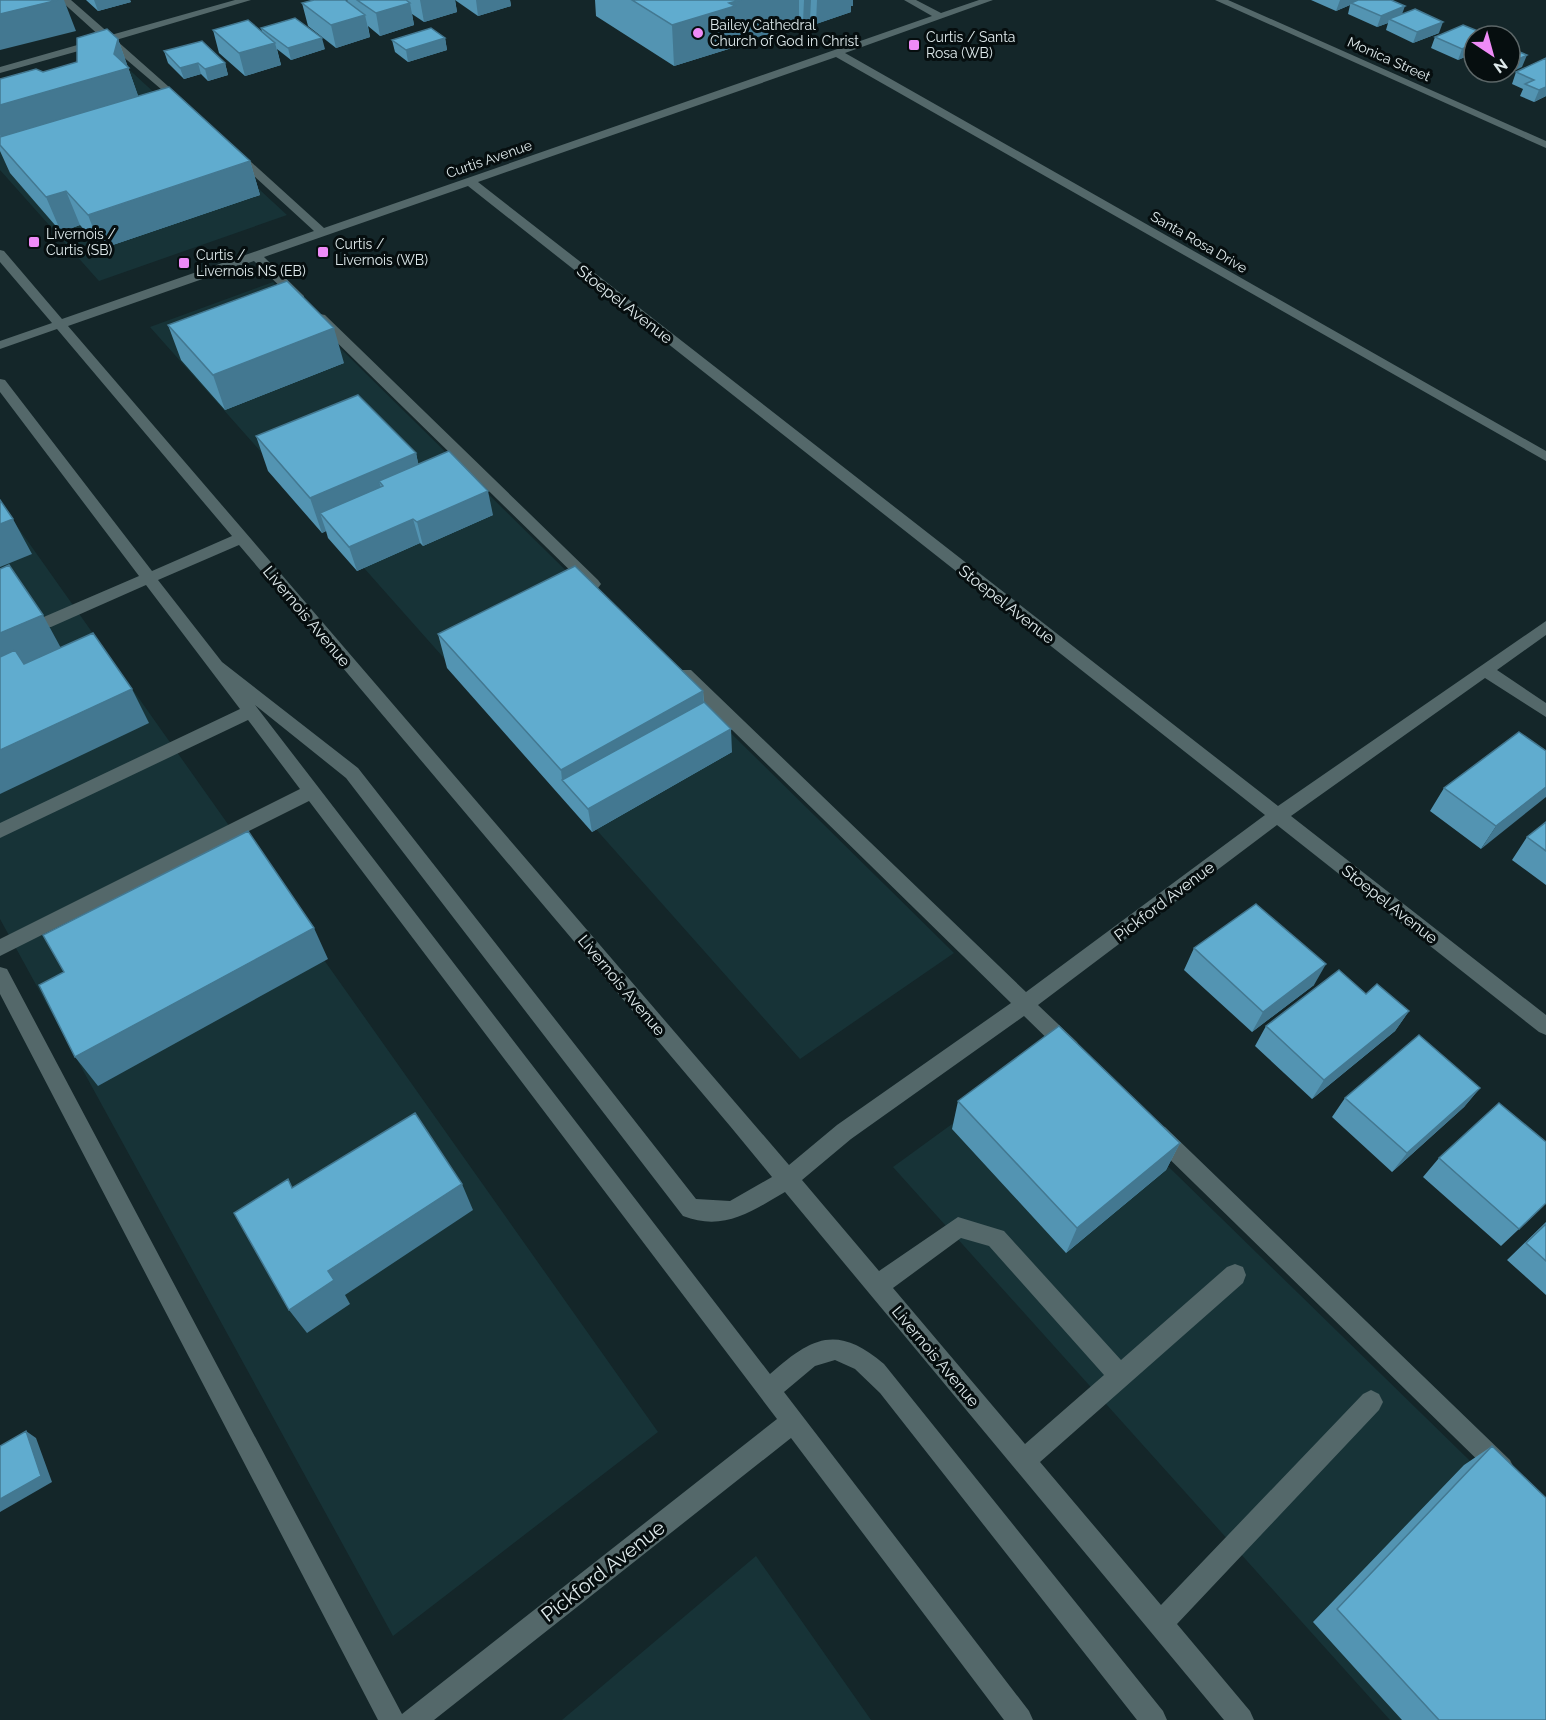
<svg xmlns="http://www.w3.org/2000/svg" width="1546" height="1720" font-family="Raleway,sans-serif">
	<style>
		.built { fill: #173337 }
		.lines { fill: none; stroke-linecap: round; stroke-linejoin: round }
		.minor { fill: #54686a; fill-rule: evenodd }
		.wall { fill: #5394b2 }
		.shaded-wall { fill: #437891 }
		.building { fill: #60accf; stroke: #437891; stroke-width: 1.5 }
		.poi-dot { fill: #ef8bf7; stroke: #060e0f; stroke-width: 2 }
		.labels { text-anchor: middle; stroke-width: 6; stroke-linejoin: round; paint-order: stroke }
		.far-poi-label { font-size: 14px; fill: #dee9eb; stroke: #060e0f; text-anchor: start }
		.far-street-label { font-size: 14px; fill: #dee9eb; stroke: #060e0f }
		.street-label { font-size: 16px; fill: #dee9eb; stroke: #060e0f }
		.near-street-label { font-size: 20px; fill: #dee9eb; stroke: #060e0f }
	</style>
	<rect width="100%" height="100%" fill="#142629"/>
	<!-- built -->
	<path class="built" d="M121,62L287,215L99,281L0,170V97Z
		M273,282L954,953L800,1059L150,327Z
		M0,502L658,1432L393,1636L0,919Z
		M1051,1052L1546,1535V1720H1390L893,1167Z
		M756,1556L871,1720H562Z"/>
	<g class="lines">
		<!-- minor -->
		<path class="minor" d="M60,0H71L111,35L235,0H251L116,40L186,102L187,104L182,107L107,43L0,73V67L102,38Z
			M904,0H916L941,13L979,0H993L845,53L1546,451V461L836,57L478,182L1278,806L1546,621V635L1497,670L1546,703V717L1485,678L1291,816L1546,1015V1035L1539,1032L1277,825L1038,1005L1077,1042L1080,1048L1077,1054L1070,1057L1063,1054L1024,1016L851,1139L802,1180L879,1271L958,1217L1004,1231L1121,1360L1227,1267L1235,1264L1243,1267L1246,1275L1243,1283L1040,1462L1161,1605L1363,1394L1371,1390L1379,1394L1383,1402L1379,1410L1177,1624L1250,1711L1254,1720H1224L785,1192C752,1211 724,1232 683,1216L346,778L255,705L770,1374C812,1337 837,1324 884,1364L1163,1711L1167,1720H1137L880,1393L855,1369L835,1360L815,1366L784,1392L1029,1711L1033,1720H1004L791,1438L434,1720H378L0,994V967L7,969L402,1714L777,1419L309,801L0,956V939L300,789L248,720L0,838V823L240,709L146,585L51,627H39L37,623L39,619L139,576L0,392V379L5,380L152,571L232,536L57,329L0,349V341L52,323L0,262V250L4,251L62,319L314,231L231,155V151H239L324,228L932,16ZM468,186L1265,815L1026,992L691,670H679L677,674L679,678L1011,1003L837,1125L789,1165L68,326L254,261L296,302H304V296L264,257ZM239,545L730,1126L772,1177L730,1201L696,1199L358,768L222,662L158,580ZM961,1238L989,1246L1104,1375L1025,1444L893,1288Z
			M1215,0H1228L1546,141V148Z
			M320,314L325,315L598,580L601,584L598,588H588L315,321L314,318Z
			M1158,1125L1165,1127L1510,1460L1514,1468L1510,1476L1502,1480L1494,1476L1151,1141L1148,1134L1151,1127Z"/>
	</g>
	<!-- wall -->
	<path class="wall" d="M86,0H130L131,2L98,11Z
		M347,0H455L457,12L424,22L412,14L414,25L380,36L368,26L370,37L336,48L308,26L302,3L348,2Z
		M455,0H510L511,6L478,16Z
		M595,0H853V6H851V12L816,24L810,20L803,22L799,20L778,32L735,42V47L674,66L596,16Z
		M1311,0H1391L1402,14L1439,33L1413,43L1386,30L1388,23L1377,27L1348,14L1350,5L1336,11Z
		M261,28L325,49L291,60L277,49L281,65L245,76L219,53L213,30L262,32Z
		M1435,37L1474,53L1458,60L1431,48Z
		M445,38L447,50L408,62L395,52L392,40Z
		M118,39L138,96L250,161L260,195L101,249L80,225L61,232L10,173L0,151V79L43,72L77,62Z
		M164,51L225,63L228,75L208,81L201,74L184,79L168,63Z
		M1474,53V68L1468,65L1472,54Z
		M1546,58V96L1534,102L1520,96L1523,89L1512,84L1516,72Z
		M1522,67L1498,78L1483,72H1510Z
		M168,325L344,363L225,410L181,360Z
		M256,436L416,453L418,464L493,515L423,546L420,543L357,571L328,538L326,531L322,533L268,471Z
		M438,634L703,691L704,702L732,752L592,832L447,668Z
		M1546,751L1481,849L1430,811L1444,788Z
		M1546,822V885L1512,860L1527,837Z
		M1194,948L1314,985L1252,1032L1184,970Z
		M1366,994L1409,1011L1395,1031L1312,1099L1255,1046L1266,1026Z
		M1480,1088L1464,1107L1392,1172L1332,1117L1345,1098Z
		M958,1101L1180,1143L1166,1170L1066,1253L952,1129Z
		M1439,1158L1519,1229L1501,1246L1423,1177Z
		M1546,1222V1295L1507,1260Z
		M1492,1446L1546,1720H1402L1313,1622L1464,1465Z"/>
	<!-- shaded-wall -->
	<path class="shaded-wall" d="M58,0H64L76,31L0,50V14Z
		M94,0H130L131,2L98,11Z
		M420,0H455L457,12L424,22Z
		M476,0H510L511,6L478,16Z
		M741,0H799V20L778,32L735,42V47L674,66L672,25L729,3Z
		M804,0H811L810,20L803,22Z
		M817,0H853V6H851V12L816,24Z
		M1340,0H1363L1351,3L1350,5L1336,11Z
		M410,3L414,25L380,36L376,13Z
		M1405,6L1401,17L1389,19L1388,23L1377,27L1381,16Z
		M365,15L370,37L336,48L331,25Z
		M1443,22L1439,33L1413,43L1417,32Z
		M322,38L325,49L291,60L288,48Z
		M445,38L447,50L408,62L406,50Z
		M118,39L140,101L3,142L0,135V105L114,54Z
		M275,43L281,65L245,76L239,53Z
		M1474,43V53L1458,60L1462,49Z
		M1527,55L1522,67L1498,78L1500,72H1510V63Z
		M198,63L201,74L184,79L180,68Z
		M225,63L228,75L208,81L205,69Z
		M1546,87V96L1534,102L1539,90Z
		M250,161L260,195L101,249L88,215Z
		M66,191L80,225L61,232L46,197Z
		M334,328L344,363L225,410L213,375Z
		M416,453L424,489L383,486L379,481L386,505L320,513L326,531L322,533L310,498Z
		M488,491L493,515L423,546L417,522Z
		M13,519L32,554L0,567V524Z
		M413,519L420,543L357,571L349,547Z
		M43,615L62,650L0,677V633Z
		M132,689L149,723L0,794V750Z
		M703,691L705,725L562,780L561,770Z
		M731,729L732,752L592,832L588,809Z
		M1546,787V797L1481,849L1496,826Z
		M314,928L328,959L98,1086L75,1057Z
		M1326,964L1314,985L1252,1032L1263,1012Z
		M1409,1011L1395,1031L1312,1099L1324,1080Z
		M1480,1088L1464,1107L1392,1172L1407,1153Z
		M1180,1143L1166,1170L1066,1253L1077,1228Z
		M462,1184L473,1210L345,1295L350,1304L307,1333L289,1310L328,1271Z
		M26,1431L36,1438L52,1482L0,1512V1499Z"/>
	<!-- building -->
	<path class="building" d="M0,0H58L0,14Z
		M314,0H345L365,15L331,25L302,3Z
		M357,0H406L410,3L376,13Z
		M632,0H741L729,3L735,6L672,25Z
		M1358,0H1391L1405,6L1381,16L1351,3Z
		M1415,9L1443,22L1417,32L1389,19Z
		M295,18L322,38L288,48L261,28Z
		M248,20L275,43L239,53L213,30Z
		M1463,25L1490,36H1474V43L1462,49L1435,37Z
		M431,28L445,38L406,50L392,40Z
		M107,29L118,39L114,54L129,68L0,105V79L36,69L43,72L77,62V38Z
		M202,41L225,63L205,69L198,63L180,68L164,51Z
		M1510,48L1527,55L1510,63Z
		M1546,58V87L1539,90L1525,84L1534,80L1516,72Z
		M169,87L250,161L88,215L66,191L46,197L0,145V137Z
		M287,281L334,328L213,375L168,325Z
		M358,395L416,453L310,498L256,436Z
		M449,451L488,491L417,522L413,519L349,547L320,513L383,486L379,481Z
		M0,500L13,519L0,524Z
		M9,565L43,615L0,633V569Z
		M575,566L703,691L561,770L438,634Z
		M93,633L132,689L0,750V657L15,650L24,664Z
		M704,702L731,729L588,809L562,780Z
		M1519,732L1546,751V787L1496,826L1444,788Z
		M1546,822V851L1527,837Z
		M248,831L314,928L75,1057L39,985L64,972L43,935Z
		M1256,904L1326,964L1263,1012L1194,948Z
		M1339,970L1366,994L1377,984L1409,1011L1324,1080L1266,1026Z
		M1059,1026L1180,1143L1077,1228L958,1101Z
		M1419,1035L1480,1088L1407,1153L1345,1098Z
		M1499,1103L1546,1142V1203L1519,1229L1439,1158Z
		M415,1113L462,1184L328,1271L334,1280L289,1310L234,1213L288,1179L292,1188Z
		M1546,1224V1261L1526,1243Z
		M26,1431L41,1476L0,1499V1446Z
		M1492,1446L1546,1498V1720H1439L1337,1609Z"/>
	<!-- markers -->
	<g class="poi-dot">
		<circle cx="698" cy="33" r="6"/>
		<rect x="908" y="39" width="12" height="12" rx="3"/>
		<rect x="28" y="236" width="12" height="12" rx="3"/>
		<rect x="317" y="246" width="12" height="12" rx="3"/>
		<rect x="178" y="257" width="12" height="12" rx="3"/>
	</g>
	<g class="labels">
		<!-- far-poi labels -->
		<g class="far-poi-label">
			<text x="710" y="30">Bailey Cathedral<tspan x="710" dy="16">Church of God in Christ</tspan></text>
			<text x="926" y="42">Curtis / Santa<tspan x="926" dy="16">Rosa (WB)</tspan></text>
			<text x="46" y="239">Livernois /<tspan x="46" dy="16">Curtis (SB)</tspan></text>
			<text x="335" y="249">Curtis /<tspan x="335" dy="16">Livernois (WB)</tspan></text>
			<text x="196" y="260">Curtis /<tspan x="196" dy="16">Livernois NS (EB)</tspan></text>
		</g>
		<!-- far-street labels -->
		<g class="far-street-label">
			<text transform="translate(1389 59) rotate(24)" y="5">Monica Street</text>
			<text transform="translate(489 159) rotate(-19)" y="5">Curtis Avenue</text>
			<text transform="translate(1199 242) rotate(30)" y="5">Santa Rosa Drive</text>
		</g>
		<!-- street labels -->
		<g class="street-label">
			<text transform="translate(625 304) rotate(38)" y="6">Stoepel Avenue</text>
			<text transform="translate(1007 604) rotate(38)" y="6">Stoepel Avenue</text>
			<text transform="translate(307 616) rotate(50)" y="6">Livernois Avenue</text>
			<text transform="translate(1164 901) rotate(-37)" y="6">Pickford Avenue</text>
			<text transform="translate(1390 904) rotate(38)" y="6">Stoepel Avenue</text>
			<text transform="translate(622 985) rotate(50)" y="6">Livernois Avenue</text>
			<text transform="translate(936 1356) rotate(50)" y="6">Livernois Avenue</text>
		</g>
		<!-- near-street labels -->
		<g class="near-street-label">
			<text transform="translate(603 1571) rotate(-38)" y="7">Pickford Avenue</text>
		</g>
	</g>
	<!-- north arrow -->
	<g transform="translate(1492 54) rotate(144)"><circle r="28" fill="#060e0f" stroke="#5c6667" stroke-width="1.5"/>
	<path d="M0-4.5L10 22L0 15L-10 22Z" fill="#ef8bf7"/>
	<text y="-9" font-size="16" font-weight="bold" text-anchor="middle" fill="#dee9eb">N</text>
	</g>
</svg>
